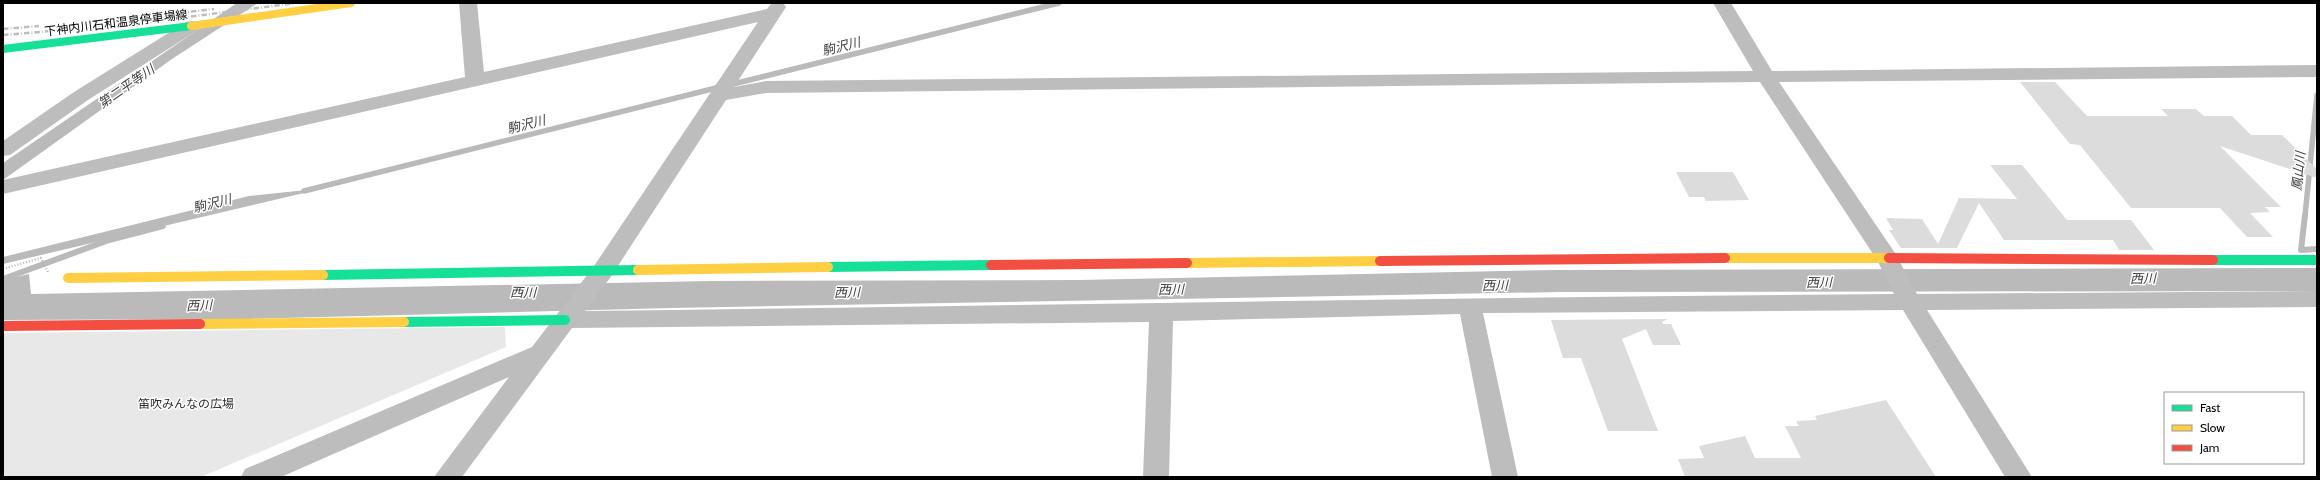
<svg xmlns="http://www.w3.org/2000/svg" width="2320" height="480" font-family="Cabin,'Noto Sans JP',sans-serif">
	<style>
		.green { fill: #e8e8e8 }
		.water { fill: #bababa }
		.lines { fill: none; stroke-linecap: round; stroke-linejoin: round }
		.stream-far1 { stroke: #bababa; stroke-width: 5.5 }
		.stream { stroke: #bababa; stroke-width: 6 }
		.building { fill: #dcdcdc }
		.path { stroke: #b8b8b8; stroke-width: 2.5; stroke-dasharray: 1 2; stroke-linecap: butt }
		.street { fill: #bdbdbd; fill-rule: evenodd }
		.fast-far1 { stroke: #16e098; stroke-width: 8 }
		.fast { stroke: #16e098; stroke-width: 10 }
		.slow-far1 { stroke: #ffcf43; stroke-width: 8 }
		.slow { stroke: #ffcf43; stroke-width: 10 }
		.jam { stroke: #f24e42; stroke-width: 10 }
		.rail { stroke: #bdbdbd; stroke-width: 2.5; stroke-dasharray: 5.5 2 1 2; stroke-linecap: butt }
		.labels { text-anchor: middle; stroke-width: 3; stroke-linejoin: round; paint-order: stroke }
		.street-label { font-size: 12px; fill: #000; stroke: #fff }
		.park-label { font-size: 12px; fill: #2d2d2d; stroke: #fff }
		.water-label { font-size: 13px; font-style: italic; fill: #3e3e3e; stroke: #fff }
	</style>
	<rect width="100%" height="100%" fill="#fff"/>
	<!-- green -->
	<path class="green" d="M505,327L506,347L201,477H3V333Z"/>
	<!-- water -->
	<path class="water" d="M237,3H258L172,59L3,180V163Z
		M325,188L3,264V257L249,196Z
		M2317,268V291L1560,292L671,308L248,319L3,320V280L29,274L31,294L711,281L1079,280L1553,270Z"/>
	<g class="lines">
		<!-- stream-far1 -->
		<path class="stream-far1" d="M729,85L1059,3
			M304,191L720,87
			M2305,216L2317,95"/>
		<!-- stream -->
		<path class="stream" d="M2305,215L2301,250L2317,249
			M3,279L109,240L163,226"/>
	</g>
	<!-- building -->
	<path class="building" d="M2020,82H2055L2087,116H2168L2161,109H2196L2204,116H2232L2251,135H2282L2317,169V178L2220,146L2281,207H2265L2270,212L2250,213L2273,237H2247L2220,208H2131L2080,145L2070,144Z
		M1990,165H2022L2067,220H2131L2154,250H2119L2113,240H2004L1979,203L1957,248H1901L1889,230H1893L1886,218L1922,219L1938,244L1959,198L2017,199Z
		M1676,172H1733L1749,200L1706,201L1704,197H1689Z
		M1668,319L1662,322L1663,324H1671L1681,345H1653L1646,329L1622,339L1658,431H1608L1581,358H1563L1551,320Z
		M1886,400L1936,477H1685L1678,459L1704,458L1699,446L1745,436L1755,458H1801L1785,426H1799L1796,421L1817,420L1815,416Z"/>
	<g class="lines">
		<!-- path -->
		<path class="path" d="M3,269L41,258L48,272
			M1419,278L1421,288"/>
		<!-- street -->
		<path class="street" d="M459,3H477L484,72L767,9L772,3H783L786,7L734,87L766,81L1753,71L1713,3H1731L1772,71L2317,65V77L1779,82L1895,253L1917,294L2317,291V307L1927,310L2032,477H2005L1903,310L1483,313L1518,477H1492L1460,314L1173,321L1169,477H1143L1149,322L572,328L462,477H434L509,377L281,477H241L245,469L532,347L594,266L758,22L3,194V180L465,77ZM1760,82L1877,260L1894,294C1457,297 1021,306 585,311L610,278L726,100L766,93Z
			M192,21L198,22L201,26L198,30L88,100L10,155L3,156V141L74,92L186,22Z"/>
		<!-- fast-far1 -->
		<path class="fast-far1" d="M3,49L191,26"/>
		<!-- fast -->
		<path class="fast" d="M2213,260H2317
			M828,267L991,265
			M323,275L638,270
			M404,322L565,320"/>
		<!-- slow-far1 -->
		<path class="slow-far1" d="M191,26L351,3"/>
		<!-- slow -->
		<path class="slow" d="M1725,258H1889
			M1187,263L1380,261
			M638,270L828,267
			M68,278L323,275
			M200,324L404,322"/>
		<!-- jam -->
		<path class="jam" d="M1889,258L2213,260
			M1380,261L1725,258
			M991,265L1187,263
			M3,326L200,324"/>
		<!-- rail -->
		<path class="rail" d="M170,14L214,9
			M3,29L39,26
			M3,35L125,25L296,3"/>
	</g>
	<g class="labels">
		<!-- street labels -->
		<g class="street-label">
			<text transform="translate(116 23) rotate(-7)" y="4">下神内川石和温泉停車場線</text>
		</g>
		<!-- park labels -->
		<g class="park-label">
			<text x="186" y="408">笛吹みんなの広場</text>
		</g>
		<!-- water labels -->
		<g class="water-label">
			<text transform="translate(841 46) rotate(-14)" y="5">駒沢川</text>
			<text transform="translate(126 86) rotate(-35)" y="5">第二平等川</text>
			<text transform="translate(526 124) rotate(-14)" y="5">駒沢川</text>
			<text transform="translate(2298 171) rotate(-84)" y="5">鳳山川</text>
			<text transform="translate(212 203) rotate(-14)" y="5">駒沢川</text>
			<text transform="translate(2143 278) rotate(-1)" y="5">西川</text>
			<text transform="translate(1819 282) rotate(-1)" y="5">西川</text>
			<text transform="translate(1495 285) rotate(-1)" y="5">西川</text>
			<text transform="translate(1171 289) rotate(-1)" y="5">西川</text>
			<text transform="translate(523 292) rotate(1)" y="5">西川</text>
			<text transform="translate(847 292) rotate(-1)" y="5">西川</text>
			<text transform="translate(199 305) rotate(-2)" y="5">西川</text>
		</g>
	</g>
	<!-- border -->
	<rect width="2320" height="480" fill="none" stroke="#000000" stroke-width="8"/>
	<!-- legend -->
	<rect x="2164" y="392" width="140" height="72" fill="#ffffff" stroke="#999999"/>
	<rect x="2172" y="405" width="20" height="6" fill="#16e098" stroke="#999999"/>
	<text x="2200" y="412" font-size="12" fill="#000000">Fast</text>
	<rect x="2172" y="425" width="20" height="6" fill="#ffcf43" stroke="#999999"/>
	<text x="2200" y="432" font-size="12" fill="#000000">Slow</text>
	<rect x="2172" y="445" width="20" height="6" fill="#f24e42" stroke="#999999"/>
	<text x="2200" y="452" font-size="12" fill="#000000">Jam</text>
</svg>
